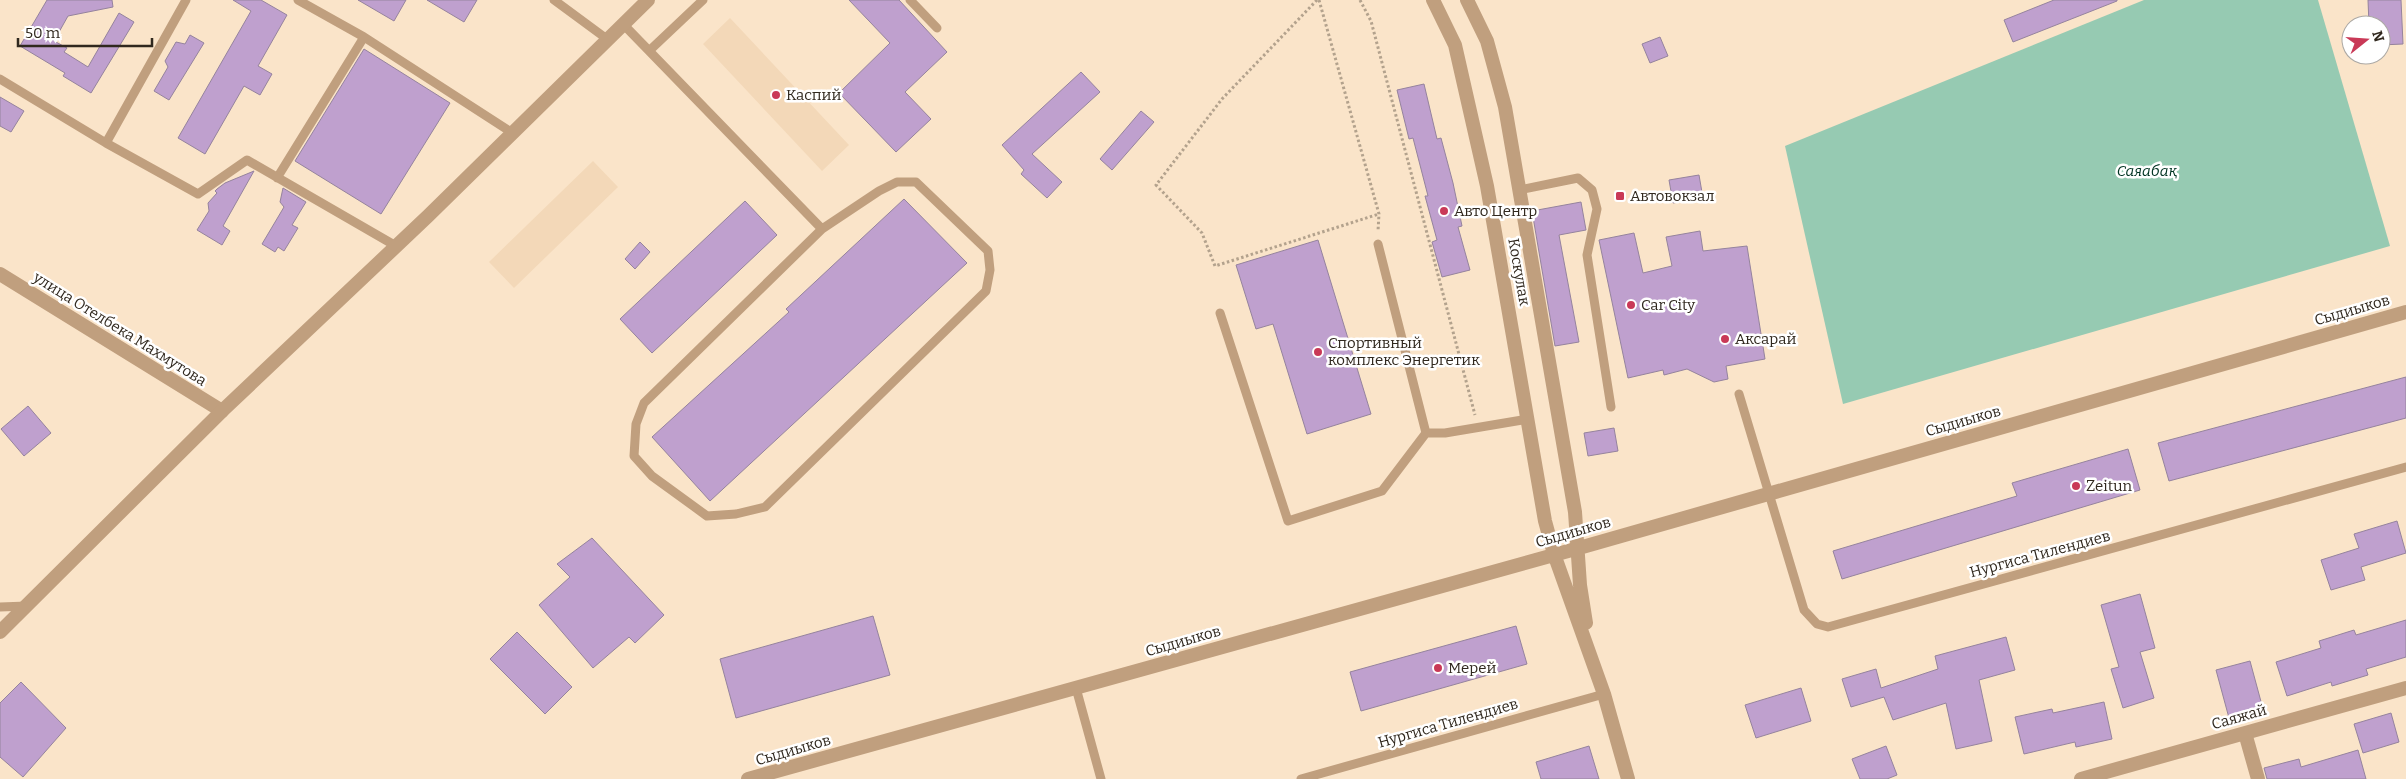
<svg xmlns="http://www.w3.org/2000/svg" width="2406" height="779" font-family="Bitter,serif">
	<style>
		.built { fill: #f3d8b8 }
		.green { fill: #96cab2 }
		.building { fill: #bfa0ce; stroke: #95839d }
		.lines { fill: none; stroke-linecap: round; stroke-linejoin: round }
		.path { stroke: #b3a28d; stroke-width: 3; stroke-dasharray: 2.5 2.5; stroke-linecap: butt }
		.service { stroke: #c09f7e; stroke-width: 9 }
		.minor { stroke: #c09f7e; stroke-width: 14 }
		.tertiary { stroke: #c09f7e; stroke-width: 14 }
		.poi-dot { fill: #c93957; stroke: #fff; stroke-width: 2 }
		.labels { text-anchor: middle; stroke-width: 5; stroke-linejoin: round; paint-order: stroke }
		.poi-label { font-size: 15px; fill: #30281e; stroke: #fff; text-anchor: start }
		.park-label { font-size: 15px; font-style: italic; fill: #032; stroke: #fff }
		.street-label { font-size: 15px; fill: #30281e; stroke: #fff }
	</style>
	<rect width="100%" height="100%" fill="#fae4c9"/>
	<!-- built -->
	<path class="built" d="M730,18L849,145L822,171L703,44Z
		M593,161L618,187L514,288L489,262Z"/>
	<!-- green -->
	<path class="green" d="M2144,0H2318L2390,246L1843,404L1785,146Z"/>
	<!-- building -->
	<path class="building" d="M47,0H112L113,7L68,16L54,41L67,48L64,52L88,67L119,13L134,22L91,93L63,76L65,73L20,46Z
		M233,0H261L287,15L258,66L272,74L260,95L244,86L205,154L178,138L251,11Z
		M358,0H406L394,21Z
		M427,0H477L464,22Z
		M849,0H899L947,52L905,92L931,119L896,152L839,93L890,43Z
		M2054,0H2117V1L2013,42L2004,20Z
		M2368,0H2401L2403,44L2381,45V25H2369Z
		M190,35L204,43L169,100L154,91L168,67L165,61L176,42L185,44Z
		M1660,37L1668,56L1650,63L1642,44Z
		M364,49L450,103L381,214L295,161Z
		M1081,72L1100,92L1032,154L1062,182L1047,198L1021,174L1024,170L1002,145Z
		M1424,84L1437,139L1441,138L1453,183L1462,226L1458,227L1470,270L1442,277L1432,242L1437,240L1425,196H1428L1413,138L1409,139L1397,90Z
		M0,97L24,111L11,132L0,126Z
		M1141,111L1154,122L1112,170L1100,159Z
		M254,171L223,226L230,231L222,245L197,230L209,211L208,203L217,193L215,191L217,189L225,183Z
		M1699,175L1703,198L1673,203L1669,180Z
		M283,188L306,202L292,225L298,228L284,251L278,247L275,252L262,244L284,207L280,202Z
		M904,199L967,263L710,501L652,437L789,312L786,309Z
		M745,201L777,235L652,353L620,319Z
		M1581,202L1586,230L1559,235L1579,342L1555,346L1532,211Z
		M1700,231L1703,251L1747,246L1765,359L1726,366L1728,379L1714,382L1687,369L1664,375L1663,370L1628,378L1599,240L1634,233L1643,273L1672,266L1666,237Z
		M1318,240L1371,414L1307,434L1273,324L1256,329L1236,265Z
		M640,242L650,252L635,269L625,259Z
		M2406,377V418L2169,481L2158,443Z
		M28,406L51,433L24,456L1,429Z
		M1614,428L1618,451L1588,456L1584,433Z
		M2128,449L2140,490L1842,579L1833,551L2017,496L2012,483Z
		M2397,521L2406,553L2361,567L2365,580L2331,590L2321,560L2359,548L2354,534Z
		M592,538L664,615L635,643L629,637L593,668L539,605L570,577L557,564Z
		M2140,594L2155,648L2140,652L2154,698L2123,708L2111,669L2119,667L2101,605Z
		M873,616L890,675L736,718L720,659Z
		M2406,620V657L2366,669L2368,675L2332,686L2331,682L2287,696L2276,662L2321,648L2319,641L2354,630L2356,635Z
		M1516,626L1527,664L1361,711L1350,672Z
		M517,632L572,687L545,714L490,659Z
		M2006,637L2015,670L1979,680L1992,741L1956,749L1946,703L1893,720L1884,697L1851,707L1842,679L1876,669L1881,688L1938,669L1935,656Z
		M2250,661L2263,709L2229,718L2216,670Z
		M21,682L66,728L23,777L0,757V703Z
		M1801,688L1811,721L1756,738L1745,705Z
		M2104,702L2112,739L2076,747L2075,742L2024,754L2015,717L2052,709L2053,713Z
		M2391,713L2399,742L2363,753L2354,724Z
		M1589,746L1599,779H1541L1536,762Z
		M1886,746L1897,775L1887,779H1860L1852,759Z
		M2358,750L2366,779H2267L2264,768L2299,759L2301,767Z"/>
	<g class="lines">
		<!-- path -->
		<path class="path" d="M1317,0L1222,99L1156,185L1202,233L1215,266L1379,214
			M1319,0L1379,214L1378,231
			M1360,0L1371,21L1475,415"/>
		<!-- service -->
		<path class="service" d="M298,0L364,37L511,132
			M554,0L607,39
			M910,0L937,28
			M623,24L822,229
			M649,51L703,0
			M0,79L106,143L198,194L247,160L396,246
			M106,143L186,0
			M277,178L364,37
			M897,182H916L988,251L990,270L986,291L765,507L736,514L707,516L652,476L634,456L636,424L644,403L822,229L879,191Z
			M1519,190L1578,178L1592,190L1597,209L1587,255L1611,407
			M1378,244L1426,433H1445L1528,419
			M1220,313L1288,521L1382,491L1426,433
			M1739,394L1804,610L1817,624L1828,627L2406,467
			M0,607L27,606
			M1076,688L1101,779
			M1301,779L1604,694"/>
		<!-- minor -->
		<path class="minor" d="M0,274L222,411
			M2245,733L2258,779
			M2081,779L2406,688"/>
		<!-- tertiary -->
		<path class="tertiary" d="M1433,0L1455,45L1487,186L1545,521L1554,554L1604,694L1628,779
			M1467,0L1487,41L1505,107L1575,512L1580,585L1586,623
			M0,632L222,411L428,216L648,0
			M748,779L1579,548L2406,312"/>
	</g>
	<!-- markers -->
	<g class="poi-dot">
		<circle cx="776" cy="95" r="5"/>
		<rect x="1615" y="191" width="10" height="10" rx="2.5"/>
		<circle cx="1444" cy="211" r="5"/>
		<circle cx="1631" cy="305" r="5"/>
		<circle cx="1725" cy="339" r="5"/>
		<circle cx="1318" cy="352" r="5"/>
		<circle cx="2076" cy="486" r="5"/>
		<circle cx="1438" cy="668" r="5"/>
	</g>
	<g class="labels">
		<!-- poi labels -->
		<g class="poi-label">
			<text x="786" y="100">Каспий</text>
			<text x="1630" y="201">Автовокзал</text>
			<text x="1454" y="216">Авто Центр</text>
			<text x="1641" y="310">Car City</text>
			<text x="1735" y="344">Аксарай</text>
			<text x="1328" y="348">Спортивный<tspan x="1328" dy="17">комплекс Энергетик</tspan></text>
			<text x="2086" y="491">Zeitun</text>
			<text x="1448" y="673">Мерей</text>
		</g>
		<!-- park labels -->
		<g class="park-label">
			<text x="2147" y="176">Саяабақ</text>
		</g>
		<!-- street labels -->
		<g class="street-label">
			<text transform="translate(1519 272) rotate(80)" y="5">Коскулак</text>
			<text transform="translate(2352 310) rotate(-16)" y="5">Сыдиыков</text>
			<text transform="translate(120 329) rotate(32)" y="5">улица Отелбека Махмутова</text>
			<text transform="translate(1963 421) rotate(-16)" y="5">Сыдиыков</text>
			<text transform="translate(1573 532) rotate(-16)" y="5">Сыдиыков</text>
			<text transform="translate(2040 554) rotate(-15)" y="5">Нургиса Тилендиев</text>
			<text transform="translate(1183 641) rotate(-16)" y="5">Сыдиыков</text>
			<text transform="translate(2239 717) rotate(-16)" y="5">Саяжай</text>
			<text transform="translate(1448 723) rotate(-16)" y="5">Нургиса Тилендиев</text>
			<text transform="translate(793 750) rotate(-16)" y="5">Сыдиыков</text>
		</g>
	</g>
	<!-- north arrow -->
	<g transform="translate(2366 40) rotate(73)"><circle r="24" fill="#ffffff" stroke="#aca9a5"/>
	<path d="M0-4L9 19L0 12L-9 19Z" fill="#c93957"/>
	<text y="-8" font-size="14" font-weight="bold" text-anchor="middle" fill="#30281e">N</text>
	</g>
	<!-- scale -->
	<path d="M18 38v8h134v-8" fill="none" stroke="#30281e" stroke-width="2.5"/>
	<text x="25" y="38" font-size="15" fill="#30281e" stroke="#ffffff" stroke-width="4" paint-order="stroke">50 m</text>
</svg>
